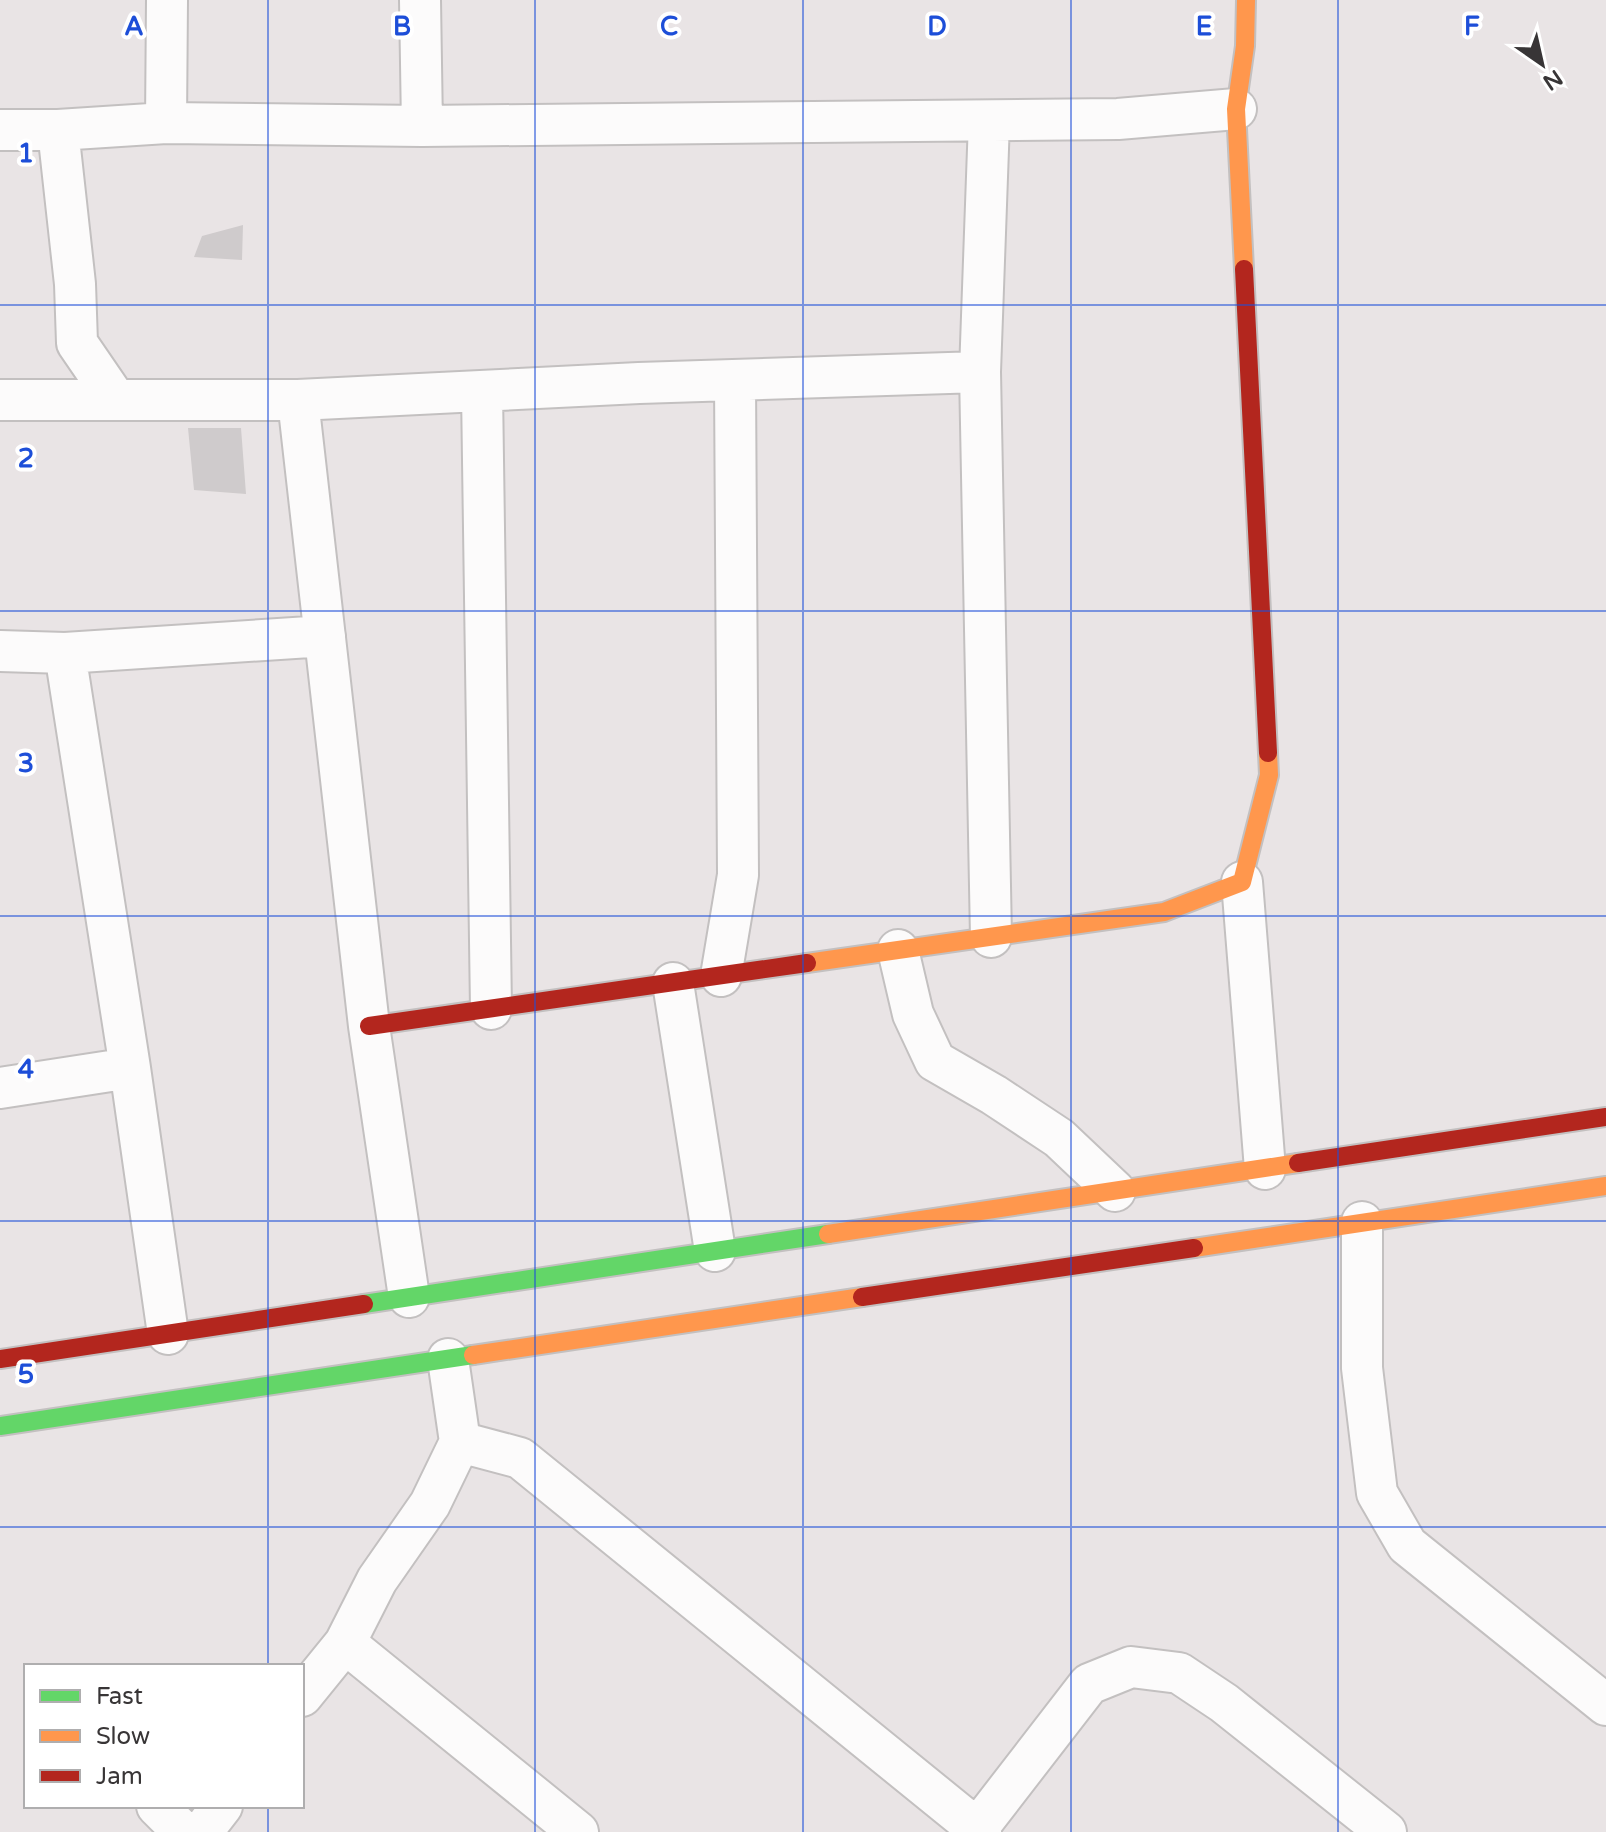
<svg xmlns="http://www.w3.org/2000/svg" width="1606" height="1832" font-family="'Varela Round',sans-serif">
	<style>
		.building { fill: #cfcbcc }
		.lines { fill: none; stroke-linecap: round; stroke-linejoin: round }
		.street-casing { stroke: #c3c0c0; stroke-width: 44 }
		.fast-casing { stroke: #c3c0c0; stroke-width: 22 }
		.slow-casing { stroke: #c3c0c0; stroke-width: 22 }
		.jam-casing { stroke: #c3c0c0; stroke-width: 22 }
		.street { stroke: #fcfbfb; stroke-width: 40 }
		.fast { stroke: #63d668; stroke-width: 18 }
		.slow { stroke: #ff974d; stroke-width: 18 }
		.jam { stroke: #b3261e; stroke-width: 18 }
		.grid { fill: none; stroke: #1d4ed8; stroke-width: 2; stroke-opacity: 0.55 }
		.grid-label { font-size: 26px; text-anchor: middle; font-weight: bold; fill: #1d4ed8; stroke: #fff; stroke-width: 8; stroke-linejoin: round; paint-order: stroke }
	</style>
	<rect width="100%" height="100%" fill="#e9e4e5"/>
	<!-- building -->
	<path class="building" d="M243,225L242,260L194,257L202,236Z
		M188,428H241L246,494L194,490Z"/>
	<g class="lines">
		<defs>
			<path id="street" d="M420,0L422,126
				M989,121L980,372L991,937
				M166,123L167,0
				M0,130H58L166,123L422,126L1118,119L1236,109
				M58,130L75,284L77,343L116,400
				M482,391L491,1009
				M0,400H298L639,383L980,372
				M298,400L369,1026L409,1297
				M0,651L65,653L325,636
				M65,653L130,1068L168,1334
				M1242,882L1265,1169
				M898,950L913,1014L935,1061L994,1095L1059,1138L1115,1191
				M721,976L738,875L735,380
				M673,983L715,1251
				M0,1088L130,1068
				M1362,1222V1368L1377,1493L1407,1545L1606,1705
				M460,1442L520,1458L981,1832
				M345,1643L578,1832
				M302,1696L345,1643L377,1580L430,1504L460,1442L448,1359
				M157,1806L183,1832
				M977,1829L1089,1684L1131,1667L1179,1673L1224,1703L1386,1832
				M202,1832L222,1806"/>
			<path id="fast" d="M364,1304L828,1234
				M0,1426L473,1355"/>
			<path id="slow" d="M1244,269L1236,109L1245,46L1246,0
				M807,963L1164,912L1242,882L1269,775L1268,753
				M828,1234L1298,1163
				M1194,1248L1606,1186
				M473,1355L862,1297"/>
			<path id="jam" d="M1244,269L1268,753
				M369,1026L807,963
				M1298,1163L1606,1117
				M862,1297L1194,1248
				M0,1359L364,1304"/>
		</defs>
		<!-- street casing -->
		<use href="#street" class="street-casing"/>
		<!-- fast casing -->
		<use href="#fast" class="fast-casing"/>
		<!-- slow casing -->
		<use href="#slow" class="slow-casing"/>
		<!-- jam casing -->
		<use href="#jam" class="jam-casing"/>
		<!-- street -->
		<use href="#street" class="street"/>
		<!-- fast -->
		<use href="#fast" class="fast"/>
		<!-- slow -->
		<use href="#slow" class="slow"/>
		<!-- jam -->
		<use href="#jam" class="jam"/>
	</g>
	<!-- grid -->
	<path class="grid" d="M268,0V1666M535,0V1832M803,0V1832M1071,0V1832M1338,0V1832M0,305H1606M0,611H1606M0,916H1606M0,1221H1606M0,1527H1606M268,1806V1832"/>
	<g class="grid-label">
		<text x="134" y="35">A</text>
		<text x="402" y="35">B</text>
		<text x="669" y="35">C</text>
		<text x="937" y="35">D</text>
		<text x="1204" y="35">E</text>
		<text x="1472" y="35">F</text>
		<text x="26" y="162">1</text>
		<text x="26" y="467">2</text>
		<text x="26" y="772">3</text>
		<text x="26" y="1078">4</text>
		<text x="26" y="1383">5</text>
	</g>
	<!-- legend -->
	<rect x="24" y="1664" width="280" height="144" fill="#ffffff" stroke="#afaeaf" stroke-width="2"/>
	<rect x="40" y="1690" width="40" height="12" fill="#63d668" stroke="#afaeaf" stroke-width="2"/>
	<text x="96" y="1704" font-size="24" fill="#383536">Fast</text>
	<rect x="40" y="1730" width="40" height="12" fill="#ff974d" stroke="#afaeaf" stroke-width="2"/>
	<text x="96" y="1744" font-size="24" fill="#383536">Slow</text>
	<rect x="40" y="1770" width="40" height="12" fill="#b3261e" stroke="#afaeaf" stroke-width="2"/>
	<text x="96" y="1784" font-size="24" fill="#383536">Jam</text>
	<!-- north arrow -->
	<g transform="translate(1542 64) rotate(146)" stroke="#ffffff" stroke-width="6" paint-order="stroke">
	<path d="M0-6L14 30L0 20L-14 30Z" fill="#383536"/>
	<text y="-12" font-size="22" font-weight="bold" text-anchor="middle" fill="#383536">N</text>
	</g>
</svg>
